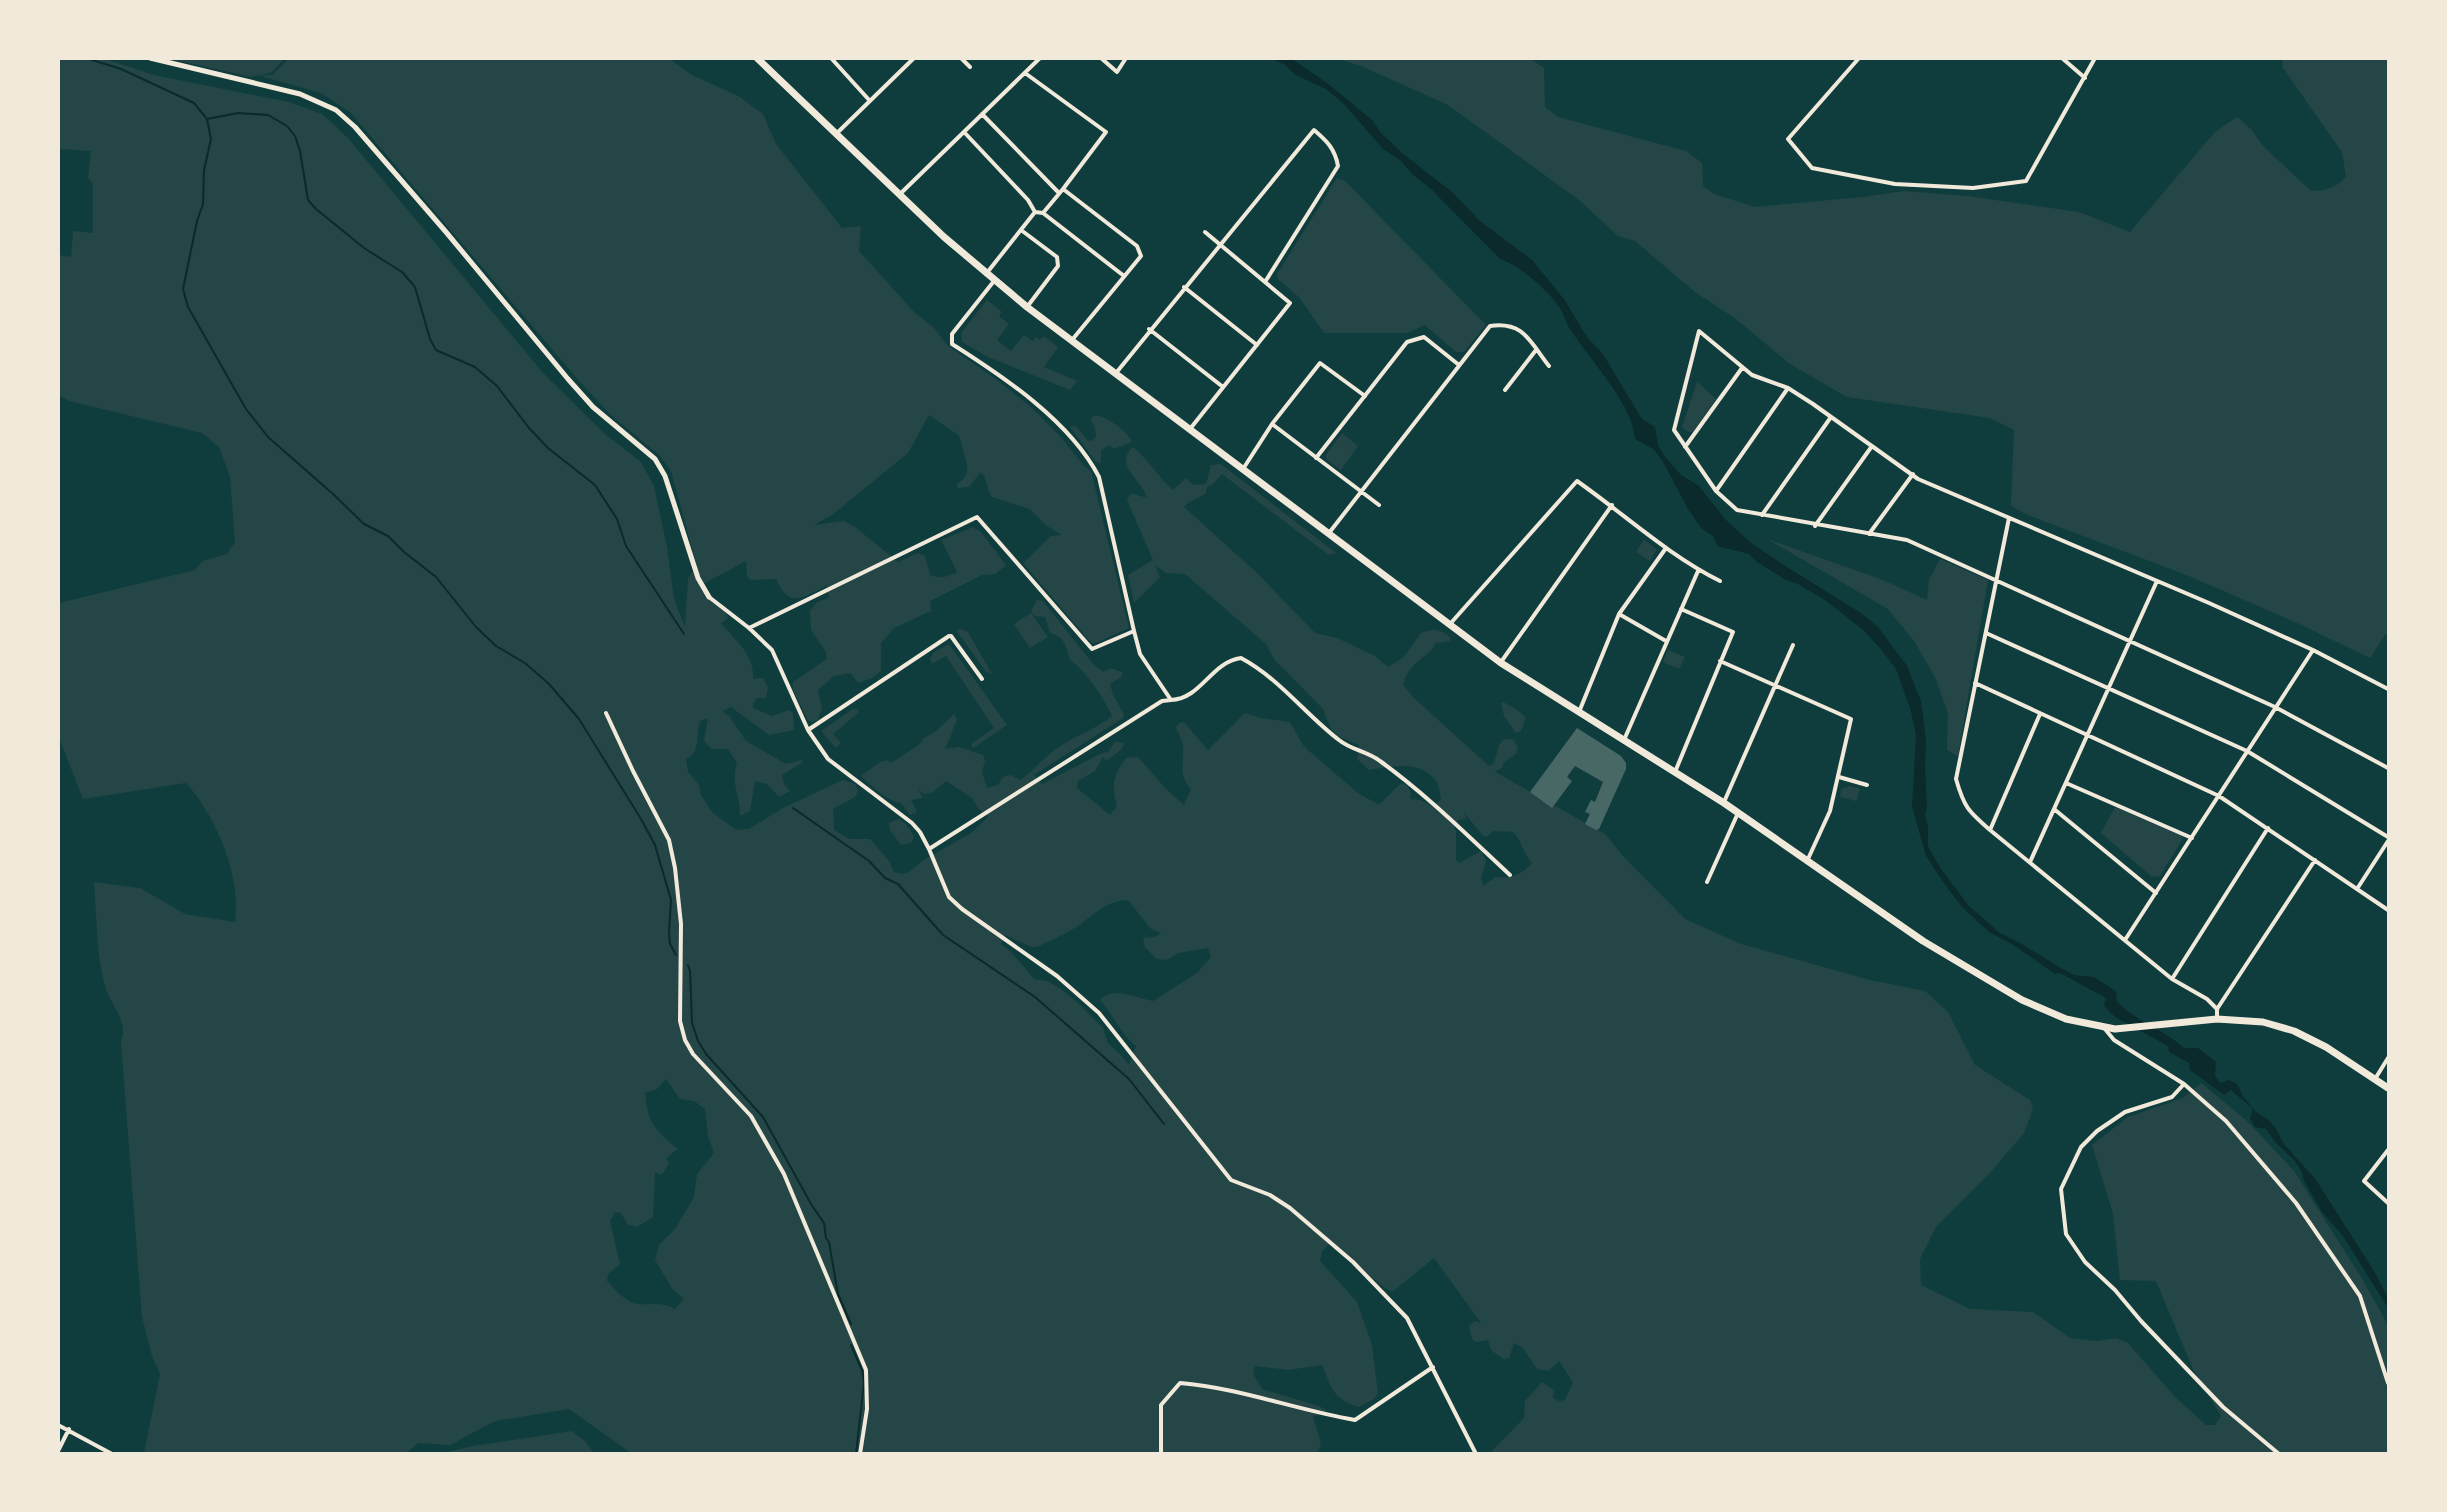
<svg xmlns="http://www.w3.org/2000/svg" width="2447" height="1512" font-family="Merriweather,serif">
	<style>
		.green { fill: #244646; fill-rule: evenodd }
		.water { fill: #0a2a2b }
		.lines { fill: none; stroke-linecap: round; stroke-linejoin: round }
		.stream { stroke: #0a2a2b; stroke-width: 2 }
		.building { fill: #486865 }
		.minor { stroke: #f1e9da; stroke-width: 4 }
		.tertiary { stroke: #f1e9da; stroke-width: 5 }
		.trunk { stroke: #f1e9da; stroke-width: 7 }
	</style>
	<rect width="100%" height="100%" fill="#0f3d3e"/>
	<!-- green -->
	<path class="green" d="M289,58L670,59L692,75L740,97L763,114L776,144L842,228L861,226L859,251L914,312L934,328L947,345L997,380L1031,407L1058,434L1085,467L1091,471L1129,628L1096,643H1092L1086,637L1023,563L1051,536L1062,535L1047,526L1030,509L992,497L989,492L984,475L980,473L969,487L957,488V484C970,475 969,468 964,454C962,448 962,441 958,435L929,415L908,453L832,515L814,525L844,521L855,527L898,562L918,553L925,556L930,575C940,579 948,577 957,572L941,540L973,527L981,532L1006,565L995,574L982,575L930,601L931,611L894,628L881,643V671L872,678L858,683L851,673L834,676L818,690L822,708L818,720L812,722L808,720L793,690V682L827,659L826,652L811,630L810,611L817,602L829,598L827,586C802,596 791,611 776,579L750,580L747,575L746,561L705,583L699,574L671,471L659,455L611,415L580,382L350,112L321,93L257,75L252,77L171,59H284L272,72L259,76L273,75Z
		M59,59H105L154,75L289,102L322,114L348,138L543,373L605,434L641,462L654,486L667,547L674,599L685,627L688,578L691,573H695L700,584L726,612L728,618L721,624C736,640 755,656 753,679L763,678L768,687L766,698H757L753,704V708L772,716L789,710L793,713L794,730L769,735L731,707L722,711L729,716L746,741L786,764L802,760L803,762L782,775L784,784L790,791L779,797L767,784L755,781L750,811L740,816C741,797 730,783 737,763L728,749H712L704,741L708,718L700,721C695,737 702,750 686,759L688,772L699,785L701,795L712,812L736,830L749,829L783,808L843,780L855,784L858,791L855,797L833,809L834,830L850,839H870L889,861L894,872L902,874L909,872L922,861L971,833L988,817L978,808L972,798L946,781L933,792L924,794L918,789L923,798L911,800L917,812L910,815L901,803C885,800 873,787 861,776L880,762L886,760L891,763L920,744L924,738L935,732L954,714L957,720L945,749L959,747L983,755L985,761L982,772L987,788L998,785L1003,777L1011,775L1020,780C1034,771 1043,758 1056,749C1074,736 1095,730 1112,716C1105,699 1085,670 1070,660C1066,647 1065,636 1050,633L1045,617L1034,616L1031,611L1037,600L1043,601L1093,664L1103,672L1111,668L1123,673L1121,677L1110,684L1113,695L1124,714L1123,718L1034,775L1042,784L1100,754L1108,752L1115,742L1124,743L1121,750L1106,761L1103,757L1095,771L1078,781L1077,788L1110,815L1117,806C1111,786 1113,775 1126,758L1138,757L1166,789L1184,805L1191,789C1178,776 1184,763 1183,746C1182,739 1178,733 1176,727L1179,723L1184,722L1208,750L1245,713L1260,718L1290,722L1303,745L1309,751L1358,793L1379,805L1401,783L1407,785L1411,793L1410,799L1420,800L1434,807L1441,799C1440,794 1439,786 1436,781C1420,759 1391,767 1369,770L1357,759L1359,745L1338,736L1331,729L1323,709L1274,659L1266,644L1185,574L1166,573L1155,565L1160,577L1134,603L1128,575L1153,560L1127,500L1131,493L1147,498C1142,479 1113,465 1133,447C1149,460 1158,477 1173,490L1186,478L1193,485L1206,484L1211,465L1221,464L1336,553L1329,555L1305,537L1222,474L1212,485L1208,486L1205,494L1188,503L1184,507L1257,573L1315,633L1337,638L1375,656L1388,667L1403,658L1421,633C1433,628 1440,629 1450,637V641L1435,643C1431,657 1409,660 1403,685L1413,697L1489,766L1494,763L1499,745L1504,739L1514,740L1518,748L1516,754L1504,762L1502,768L1495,771L1497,773L1605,834L1623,856L1685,919L1741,944L1870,980L1925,991L1948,1012L1975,1065L2030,1100L2033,1109L2024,1133L1989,1174L1936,1227L1920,1259L1921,1285L1970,1309L2033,1312L2070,1338L2097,1341L2116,1338L2128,1343L2175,1397L2206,1425H2215L2221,1416L2193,1369L2156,1281L2120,1280L2113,1214L2092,1145L2128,1117L2183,1098L2201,1083L2247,1121L2294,1171L2361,1277L2388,1325V1453H1493L1492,1451L1524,1418L1525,1401L1542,1382L1554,1390L1553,1398L1559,1401L1565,1400L1573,1382L1559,1361L1548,1371L1537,1369L1523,1348L1514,1343L1509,1358L1503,1359L1491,1350L1488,1340L1476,1342L1472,1339L1469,1326L1475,1321L1481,1323L1434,1258L1392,1292L1378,1283L1332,1241L1322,1251L1320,1261L1357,1302L1372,1345L1378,1393L1374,1399L1359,1407C1333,1399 1332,1389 1322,1365L1288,1370L1255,1366L1253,1374L1262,1389L1319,1406L1327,1411L1313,1417L1321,1443L1318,1451L1314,1453H631L569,1409L495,1421L450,1445L418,1443L407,1453H144L160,1374L152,1356L142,1317L121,1042C128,1023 115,1011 108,994C96,964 97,915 94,882L140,888L185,914L235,922C242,877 216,816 186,783L83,799L59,738V603L195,570L203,561L227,554L235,542L230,477L219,447L202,433L69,401L59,395V255L71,257L73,231L93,233V184L88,178L91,151L59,149ZM1464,812L1482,835L1487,837L1493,831C1500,832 1508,830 1514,833C1519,836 1524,855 1532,863C1523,874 1510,879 1496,877L1483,886L1481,878L1486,861L1481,851L1459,863L1456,860V831L1454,827L1458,820L1466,819ZM1128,900L1151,929L1161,933L1155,937L1143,938L1145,947L1157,959L1167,960L1178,953L1208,948L1211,957L1197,973L1153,1001C1136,998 1114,986 1100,1000C1113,1015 1121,1034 1136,1046L1129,1065L1120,1054L1108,1043L1103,1028L1078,1003L1061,989L1047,981L1034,979L1012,953L1001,944L1005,935L1031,947H1037C1049,941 1063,935 1075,928C1093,916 1104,901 1128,900ZM666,1079L680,1099L694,1101L705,1109L708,1136L714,1153L697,1174L694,1197L675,1229L659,1245L655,1260L673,1290L684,1299L675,1309C659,1300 649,1307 633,1303C623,1299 614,1288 607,1281L608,1274L620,1264L610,1221L615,1212L621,1213L627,1224L637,1227L653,1217L655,1172L662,1175L669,1163L666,1158L678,1149C656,1132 647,1121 645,1093L657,1089Z
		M1339,59H1531L1544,68L1545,107L1558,117L1686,151L1702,163L1703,186L1714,194L1755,207L1863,197L1904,191L1967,196L2079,212L2130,232L2214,133L2237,117L2251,129L2263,146L2311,191C2326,191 2336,188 2346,177L2342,152L2283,68L2282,59H2388V635H2385L2370,658L2295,622L2189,576L2030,516L2011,506L2014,430L1990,418L1847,397L1790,364L1736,319L1695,292L1635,241L1618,236L1579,200L1448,105L1361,66Z
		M1337,178L1345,181L1486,325L1464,352H1456L1425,325L1407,333H1324L1299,297L1278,279L1277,274Z
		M987,300L1002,312L999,316L1009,324L997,340L1011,351L1024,335L1033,341L1036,337L1040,340L1044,336L1058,347L1044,367L1077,381L1070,390L988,357L962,342L961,333Z
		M1697,382L1716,399L1693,432H1688L1682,427Z
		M1096,415C1109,419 1126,429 1132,442L1114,449L1109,445L1101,450V463L1096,462L1070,427L1075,425L1087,440L1092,441L1096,437L1095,428L1091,421L1093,416Z
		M1342,433L1358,446L1341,470L1326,459V455Z
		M1767,539L1883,580L1927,600L1929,580L1940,559L1988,580L1958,756L1947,750L1948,713L1935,677L1914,641L1888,609Z
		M1644,540L1657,549L1650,561L1636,552Z
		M1031,613L1048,637L1030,648L1014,624Z
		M962,629L968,632L992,674L986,672L956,630Z
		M949,644L1007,725L973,748L971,744L994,728L946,656L932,664L930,659L934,652Z
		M1668,650L1685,657L1679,669L1663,662Z
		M1503,702L1516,709L1526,718L1521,731L1516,733L1504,716L1501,703Z
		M853,709H858V713L833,734L841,743L836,748L821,731Z
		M1850,786L1860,789L1856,801L1840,797L1841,789Z
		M2115,807L2183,836L2182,840L2160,876L2152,877L2101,833Z
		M899,819L906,824L914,837L911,843L901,845L890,830L889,823Z
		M572,1431L585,1441L594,1453H443L473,1446Z"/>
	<!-- water -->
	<path class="water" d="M1273,59H1292L1327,83L1373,121L1380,132L1402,153L1452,192L1480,221L1532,260L1564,299L1587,337L1603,354L1642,419L1655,427L1658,445L1665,457L1681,475L1698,485L1726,520L1750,542L1779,562L1864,615L1878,627L1907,666L1921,701L1926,740L1925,766L1927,807L1925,814L1928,827V846L1941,869L1969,906L2000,933L2020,943L2061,968L2074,975L2094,977L2116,991L2117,1002C2139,1023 2163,1029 2184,1048H2198L2216,1062L2215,1076L2221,1083L2229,1080L2237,1084L2243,1096L2256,1112L2269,1120L2277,1130L2283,1143L2316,1180L2374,1271L2388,1298V1308L2343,1236L2322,1212L2304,1181L2302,1172L2295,1161L2276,1143L2266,1129L2255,1127L2250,1118L2253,1109L2231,1090L2224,1095L2190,1070L2189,1063L2169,1052L2168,1046L2115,1017L2104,1006L2106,998L2060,973L2055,974L2012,944L1989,932L1962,907L1943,882L1926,856L1912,807L1916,736L1911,711L1896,669L1880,648L1862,629L1825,600L1798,584L1786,580L1757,562L1749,554L1717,546L1713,536L1701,528L1688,509L1662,460L1653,449L1635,439C1633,404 1588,358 1570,329C1565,321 1563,311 1557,304C1546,289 1518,264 1500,259L1432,190L1412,174L1400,160L1383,149L1343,103L1326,89L1296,75L1285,65Z"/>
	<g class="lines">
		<!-- stream -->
		<path class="stream" d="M86,58L121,69L194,103L207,119L211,139L204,170L203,204L197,221L183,289L188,307L246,409L268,437L333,494L364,524L388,536L404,552L436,577L476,627L496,646L525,663L549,684L579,719L641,819L655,845L671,900L669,932L670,944L676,955
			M207,119L238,113L268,115L287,126L295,136L300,151L308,200L316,209L364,248L402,272L415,287L430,339L436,350L475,367L497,386L529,428L548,448L595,485L617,519L626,546L684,634
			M793,808L869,861L885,878L898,884L943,935L1035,997L1129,1079L1164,1124
			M688,965L690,971L692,1023L698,1041L706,1054L763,1117L811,1204L824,1223L826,1238L829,1242L838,1294L851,1324
			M851,1345L862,1370L864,1382L856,1454"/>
	</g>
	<!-- building -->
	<path class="building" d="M1577,728L1621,756L1626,763V769L1599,829L1596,830L1585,824L1590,814L1585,812L1591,800L1595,802L1603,782L1575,766L1567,777L1572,781L1552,808L1530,792Z"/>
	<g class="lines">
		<!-- minor -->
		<path class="minor" d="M831,58L870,101
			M961,58L970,67
			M1101,58L1117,72L1126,58
			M1859,58L1788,139L1812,168L1895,184L1973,188L2026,181L2095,58
			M2062,58L2085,78
			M1025,73L1106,132L1063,189L1137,246L1141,256L1072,340
			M982,114L1059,193
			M964,132L1028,200L1035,212
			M836,134L914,58
			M900,194L1040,58
			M1043,213L1124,276
			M1021,230L1057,257L1058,266L1027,307
			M986,274L1035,212L1043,213L1063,189
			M1184,287L1257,345
			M1149,329L1223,387
			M1116,373L1314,130C1327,141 1335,149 1338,166L1265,282
			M1505,390L1536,350
			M1272,424L1379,505
			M1190,429L1290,303L1205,232
			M1685,447L1742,368
			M1316,458L1407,342L1424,337L1459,365
			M1243,469L1272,424L1320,363L1365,396
			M1716,491L1788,388
			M1762,515L1831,417
			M2009,518L1956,779C1964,807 1968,811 1990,830L2172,979L2207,999L2217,1009V1018
			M1815,526L1872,446
			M1329,533L1490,326C1524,321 1530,342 1549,366
			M1869,534L1913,474
			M709,597L749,628L772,650L808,730L828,759L912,823L920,832L929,849L1162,701L1171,700L1140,654L1134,631
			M1619,614L1666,641
			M1450,624L1577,481C1624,514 1668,555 1720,581
			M749,628L977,517L1092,649L1134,631L1099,477C1070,421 1004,377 952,344V334L994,281
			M1986,633L2247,751L2388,837
			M1720,661L1851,719L1830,811L1808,859
			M1501,662L1612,505
			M1975,683L2219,796L2388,910
			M2388,689L2313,650L2209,603L1918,479L1813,404L1788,388L1752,375L1699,331L1674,430L1716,491L1737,510L1907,540L2275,707L2388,768
			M1171,700C1201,699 1211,662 1241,658C1280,679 1305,714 1339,740C1351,750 1367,751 1380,761C1426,794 1468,836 1510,875
			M1579,712L1619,614L1666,548
			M606,713L633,771L669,840L675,868L681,924L680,1021L685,1040L693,1054L751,1116L784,1174L866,1370L867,1409L860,1454
			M808,730L949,636H951L982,679
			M1624,740L1698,571
			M1675,772L1733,632L1681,609
			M1839,777L1867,785
			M2066,783L2192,838
			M1724,802L1793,645
			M2054,809L2156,893
			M1990,830L2040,714
			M929,849L949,897L962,909L1057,976L1099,1013L1231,1180L1270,1195L1290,1208L1353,1262L1407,1318L1476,1454
			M2030,862L2157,581
			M1707,882L1738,813
			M2357,889L2388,841
			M2125,940L2313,650
			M2172,979L2268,828
			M2217,1009L2315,860
			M2105,1029L2114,1040L2184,1084L2226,1121L2296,1203L2360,1296L2388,1383
			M2375,1079L2388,1058
			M2184,1084L2172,1097L2125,1112L2097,1131L2081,1147L2061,1189L2066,1234L2085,1262L2115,1290L2141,1321L2223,1407L2279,1454
			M2388,1150L2364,1181L2388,1203
			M58,1425L112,1454
			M58,1451L69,1429
			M1161,1454V1405L1180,1383C1240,1388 1296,1410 1355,1420L1433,1367"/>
		<!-- tertiary -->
		<path class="tertiary" d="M150,58L300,94L336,110L355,127L446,232L568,379L593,407L655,459L665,476L698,578L709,597"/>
		<!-- trunk -->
		<path class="trunk" d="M757,58L944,237L1027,307L1501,663L1724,803L1923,941L2022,1000L2066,1019L2115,1029L2217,1019L2263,1022L2294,1031L2326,1047L2388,1088"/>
	</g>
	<!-- border -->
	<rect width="2447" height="1512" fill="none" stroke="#f1e9da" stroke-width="120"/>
</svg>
